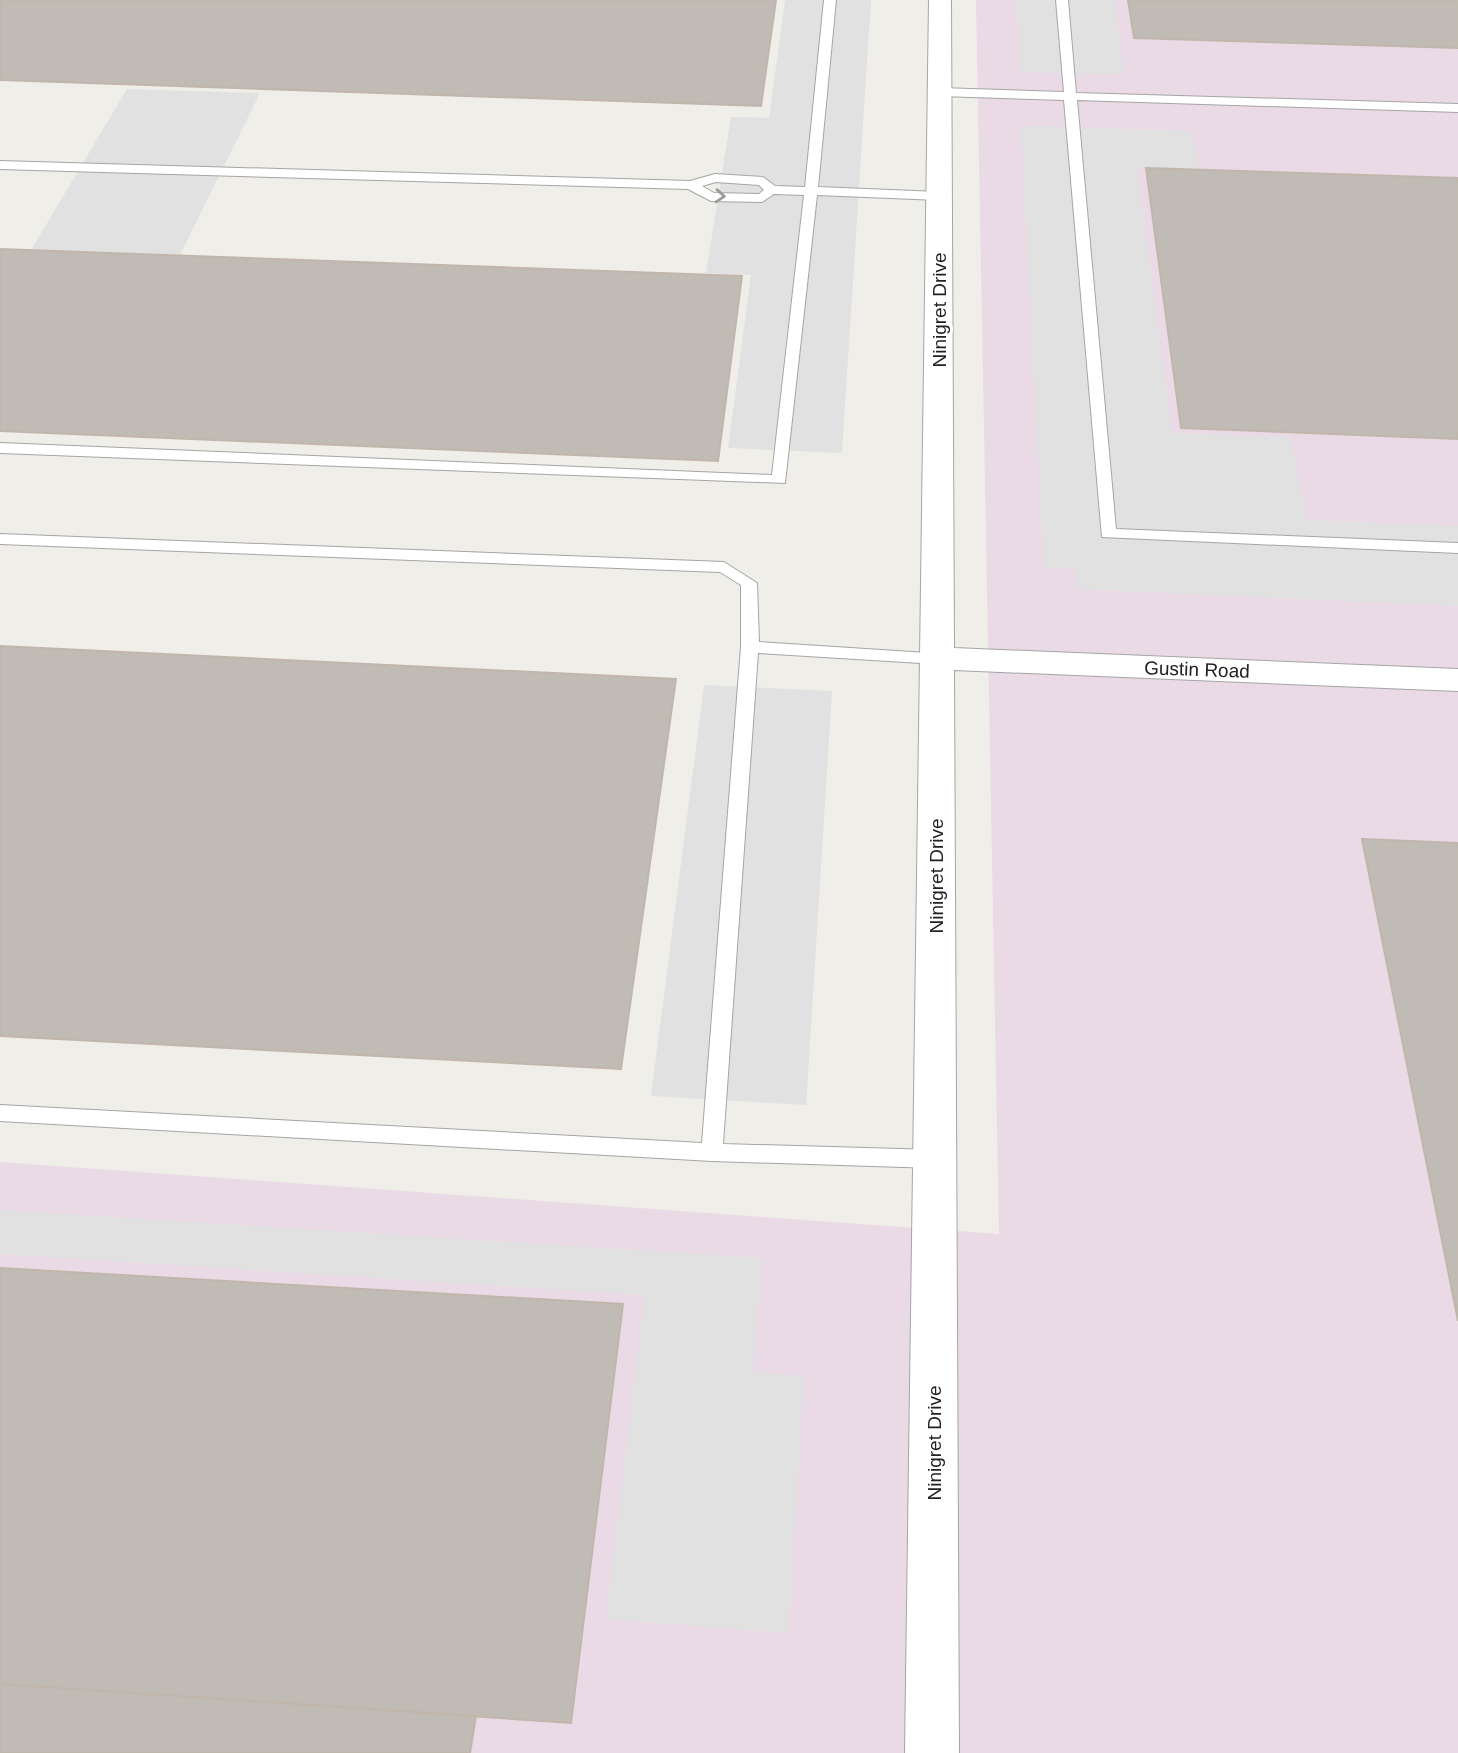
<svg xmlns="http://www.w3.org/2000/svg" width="1458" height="1753" font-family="Arial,sans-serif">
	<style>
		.industrial { fill: #e9dae5 }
		.parking { fill: #e1e1e1 }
		.building { fill: #c1bbb5; stroke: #c1b6ab; stroke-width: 2 }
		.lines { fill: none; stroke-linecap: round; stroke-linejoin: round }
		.service-casing { stroke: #a5a5a5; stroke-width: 2 }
		.minor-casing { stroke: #a5a5a5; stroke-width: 2 }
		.service { fill: #fff; fill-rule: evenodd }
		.minor { fill: #fff; fill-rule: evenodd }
		.oneway { stroke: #9b9b9b }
		.labels { text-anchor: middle; stroke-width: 6; stroke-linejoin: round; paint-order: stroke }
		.street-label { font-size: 19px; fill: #212121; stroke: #fff }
	</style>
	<rect width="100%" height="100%" fill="#f0eee8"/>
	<!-- industrial -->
	<path class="industrial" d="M976,0H1458V1753H0V1162L999,1234Z"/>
	<!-- parking -->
	<path class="parking" d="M785,0H871L842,453L728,448L751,275L706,273L731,117L769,118Z
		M1017,0H1114L1124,75L1021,72Z
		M127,89L260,93L180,255L31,250Z
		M1021,126L1192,131L1199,171L1137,169L1172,433L1290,437L1307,520L1458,526V606L1078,589L1076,569L1044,568Z
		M704,685L832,691L806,1105L651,1096Z
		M0,1210L761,1258L753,1372L804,1376L788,1633L606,1619L645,1295L0,1254Z"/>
	<!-- building -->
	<path class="building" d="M0,0H776L761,106L0,80Z
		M1128,0H1458V48L1134,38Z
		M1146,168L1458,178V439L1181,428Z
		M0,249L742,276L718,461L0,431Z
		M0,646L676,679L621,1069L0,1036Z
		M1362,839L1458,843V1321Z
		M0,1268L623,1304L571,1723L0,1684Z
		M0,1684L476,1716L470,1753H0Z"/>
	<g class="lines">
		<defs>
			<path id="service" d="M824,0H836L818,187L939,192L946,196L939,200L817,195L785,483L0,453V443L772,475L804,195L774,194L762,202L711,201L688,189L0,169V161L690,181L715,174L763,177L775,186L805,187ZM716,182L759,185L764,190L759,194L714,193L702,186Z
				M1056,0H1068L1076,93L1458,104V112L1077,100L1116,529L1458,543V553L1102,537L1064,100L940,96L934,92L940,88L1064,92Z
				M0,534L724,562L757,583L759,642L943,654L946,658L937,664L758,653L723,1144L935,1150L943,1153L946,1159L943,1165L935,1168L712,1161L0,1121V1105L702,1143L741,647V585L720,572L0,544Z"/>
			<path id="minor" d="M929,0H951L954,648L1458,669V691L954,670L959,1753H905Z"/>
		</defs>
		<!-- service casing -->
		<use href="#service" class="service-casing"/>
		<!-- minor casing -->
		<use href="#minor" class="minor-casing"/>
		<!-- service -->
		<use href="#service" class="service"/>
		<!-- minor -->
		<use href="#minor" class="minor"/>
	</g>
	<!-- one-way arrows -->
	<defs><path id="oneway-chevron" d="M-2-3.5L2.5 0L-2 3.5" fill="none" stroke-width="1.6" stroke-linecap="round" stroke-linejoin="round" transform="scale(1.75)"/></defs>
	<use class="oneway" href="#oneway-chevron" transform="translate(720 196) rotate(4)"/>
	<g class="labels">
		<!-- street labels -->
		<g class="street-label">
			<text transform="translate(939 310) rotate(-90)" y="7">Ninigret Drive</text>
			<text transform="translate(1197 669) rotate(2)" y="7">Gustin Road</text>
			<text transform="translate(936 876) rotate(-90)" y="7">Ninigret Drive</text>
			<text transform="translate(934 1443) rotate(-90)" y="7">Ninigret Drive</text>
		</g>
	</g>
</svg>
